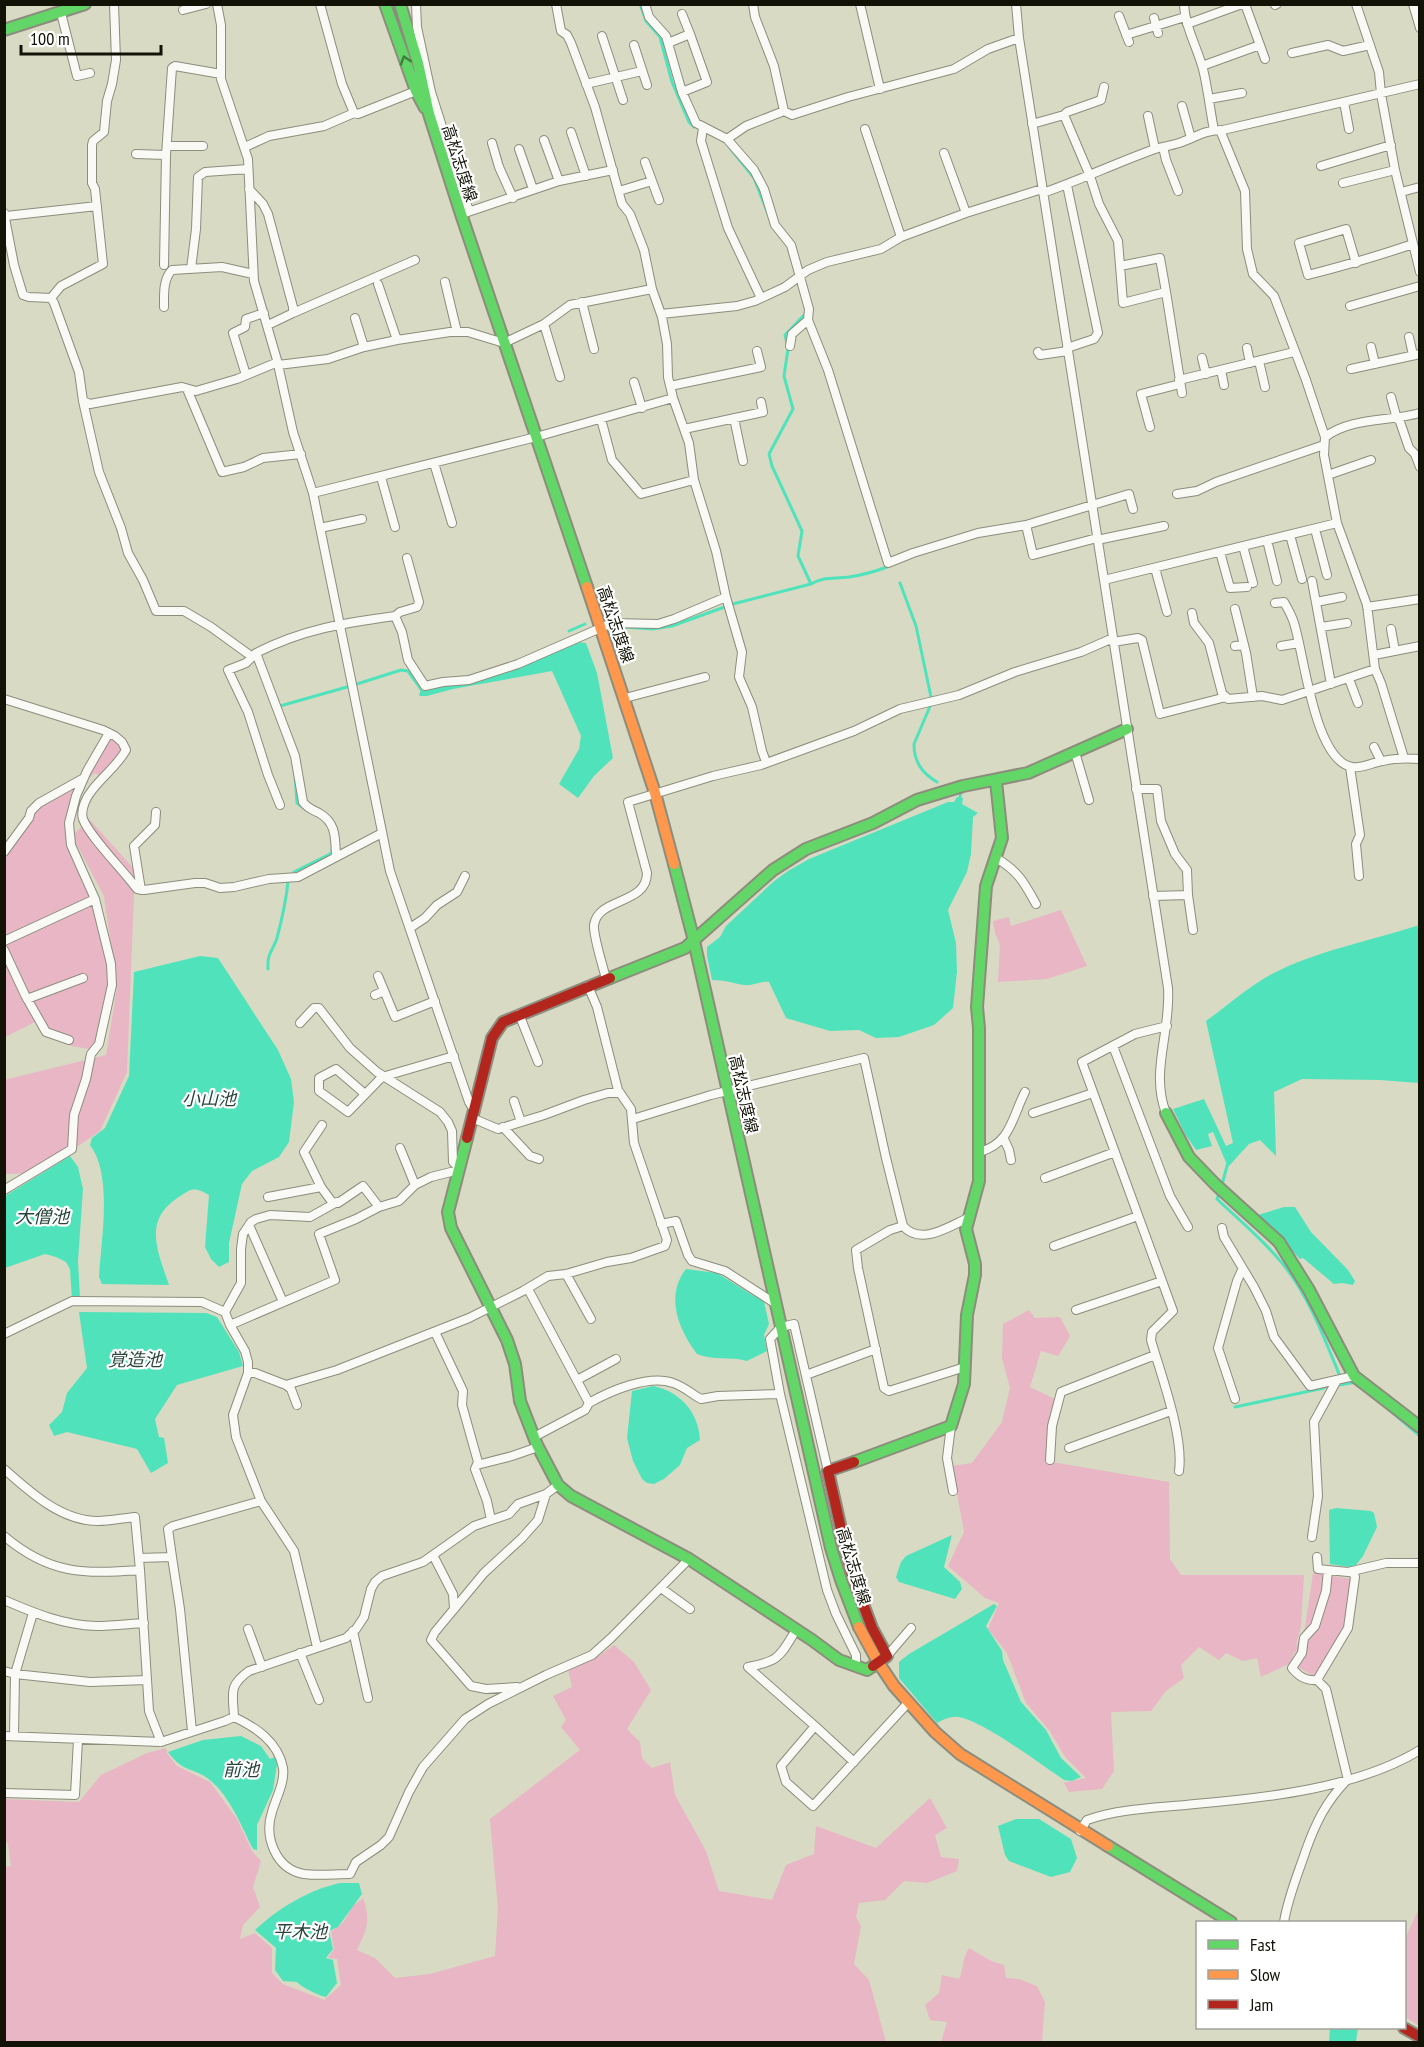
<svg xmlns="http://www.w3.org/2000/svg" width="1424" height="2047" font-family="'PT Sans Narrow','Noto Sans JP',sans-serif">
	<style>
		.green { fill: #e8b6c5 }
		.water { fill: #50e3bb }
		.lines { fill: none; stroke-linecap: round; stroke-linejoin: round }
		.stream { stroke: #50e3bb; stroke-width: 3 }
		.street-casing { stroke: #8c8d7c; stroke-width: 10 }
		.fast-casing { stroke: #8c8d7c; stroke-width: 14 }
		.slow-casing { stroke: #8c8d7c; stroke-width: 14 }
		.jam-casing { stroke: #8c8d7c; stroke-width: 14 }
		.street { stroke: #f9f9f6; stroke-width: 8 }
		.fast { stroke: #63d668; stroke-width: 10 }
		.slow { stroke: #ff974d; stroke-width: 10 }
		.jam { stroke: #b3261e; stroke-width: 10 }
		.oneway { stroke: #3f7e3c }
		.labels { text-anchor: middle; stroke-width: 4.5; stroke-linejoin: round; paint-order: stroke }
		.street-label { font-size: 16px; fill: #121306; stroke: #fff }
		.water-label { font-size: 18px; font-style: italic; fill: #29453c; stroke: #fff }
	</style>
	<rect width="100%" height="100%" fill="#d8dac4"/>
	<!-- green -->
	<path class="green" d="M111,737L118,741L123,751L100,776L95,773L72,793L66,824L67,846L82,882L93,902L109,964L111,984L95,1050L72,1046L48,1037L35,1022L5,1037V857L40,806L70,791L92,767Z
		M89,819L135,870L127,1072L100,1131L39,1173L5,1174L4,1080L106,1055L117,988L104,896L72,836Z
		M1061,910L1087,966L1047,979L998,982L1000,945L995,933L993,921L1009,917L1011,926Z
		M1029,1310L1035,1318L1060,1317L1070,1336L1058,1356L1041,1351L1030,1387L1055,1399L1050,1422L1046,1461L1169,1482L1170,1559L1181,1575H1304L1301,1626L1295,1649L1305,1627L1313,1573L1353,1579L1346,1625L1315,1677L1298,1667L1295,1651L1291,1663L1261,1677L1257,1658L1243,1661L1226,1653L1219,1660L1199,1647L1181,1665L1184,1678L1166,1691L1151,1711L1111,1712L1114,1771L1102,1789L1069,1792L1064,1783L1086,1778L1066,1758L1049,1730L1026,1703L1007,1653L988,1629L999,1603L985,1598L948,1566L964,1532L952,1466L972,1463L1002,1422L1010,1388L1002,1358L1003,1324Z
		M614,1645L634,1662L651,1690L627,1729L640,1742L642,1758L652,1768L670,1762L675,1795L706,1851L719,1891L772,1900L786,1865L814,1854L816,1826L876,1848L930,1798L947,1828L935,1835L941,1857L959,1859L957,1871L927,1883L904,1881L885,1900L859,1903L856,1917L861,1926L854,1964L869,1980L886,2042H5L4,1867L11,1866L8,1844L5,1839V1799L79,1802L101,1775L147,1753L166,1748L167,1753L177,1766L210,1782L237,1819L252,1851L261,1861L253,1887L260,1907L243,1925L240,1939L255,1933L272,1948V1973L283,1984L324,2000L341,1985L337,1959L328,1958L334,1949L331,1931C342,1926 346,1919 351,1909C353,1905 360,1901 363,1898C371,1920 367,1929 357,1950L375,1958L395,1978L430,1974L495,1956L498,1909L490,1819L580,1750L561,1727L566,1720L553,1696L572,1687L568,1669L599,1656Z
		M1419,1908V2026L1404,2016L1405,1939Z
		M969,1948L991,1961L1004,1965L1006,1978L1019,1979L1037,1986L1045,2002L1042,2042H941L947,2022L930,2020L925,2005L939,1993L942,1975L959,1979C964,1968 962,1959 969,1948Z"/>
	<!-- water -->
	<path class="water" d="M577,642L586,643L597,673L613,758L594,776L578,798L559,784L579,749L581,736L552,671L453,689L427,696H419L421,688L456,682Z
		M957,797L963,798L962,804L978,813L973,817L971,854L967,872L948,910L956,943L957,972L953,1008L934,1025L899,1037L876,1038L859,1030L830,1031L786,1018L769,982C760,981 753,986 744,985C732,983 725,980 712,980L707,956V947L720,937L726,926L773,882L788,871L809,859L948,802H954Z
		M1419,925V1083L1380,1080L1302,1079L1274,1092L1276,1156L1260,1140L1249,1144L1228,1167L1213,1132L1208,1134L1212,1146L1196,1150L1185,1134L1173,1109L1204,1099L1226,1146L1233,1143L1206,1021C1227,1006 1248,987 1270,975C1315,951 1371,941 1419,925Z
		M200,956L218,958L278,1050L291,1079L294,1102L289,1142L279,1157L252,1171L242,1184L229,1243V1262L219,1267L211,1259L205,1247L209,1195C194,1187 192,1188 179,1197C142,1220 158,1252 169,1285L102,1284L99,1277C101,1241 113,1175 90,1145L92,1138L105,1128L129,1076L134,972Z
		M70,1156L78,1167L83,1189L78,1261L80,1298L72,1299L70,1269L66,1262L56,1257L45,1254L5,1268V1196Z
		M1284,1207H1295L1311,1232L1348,1270L1355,1281L1353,1285L1342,1283L1334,1284L1303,1258L1300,1259L1258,1215Z
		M686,1269L717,1273L754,1296L758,1297L764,1302L769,1324L764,1335L767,1351L747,1361C731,1356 713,1361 697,1354C678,1329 665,1296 686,1269Z
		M79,1312L206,1313L217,1317L239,1352L243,1366L177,1385L155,1419L159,1437L164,1438L168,1463L151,1473L137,1449L67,1432L54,1436L49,1425L62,1412L67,1393L87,1368Z
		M653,1386C680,1391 699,1413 700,1440L687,1448L680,1465L664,1479L654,1484L647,1483L642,1479L633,1461L627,1438L632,1391Z
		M1336,1508L1371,1511L1374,1513L1377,1527L1363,1556L1356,1565L1349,1567L1330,1564L1329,1510Z
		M952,1535L944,1567L960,1582L962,1589L955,1599L899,1582L896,1577L901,1562L906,1556Z
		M994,1604L997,1606L986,1626L1002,1651L1003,1660L1021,1702L1046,1730L1061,1758L1081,1777L1072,1781L1064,1780C1040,1764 985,1722 959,1717C951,1716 944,1719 937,1723L899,1678V1662L909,1654Z
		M241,1736L261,1746L270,1759L275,1757L277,1764L273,1790L257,1825V1850L253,1849C242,1827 230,1797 211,1781C195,1767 184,1774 168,1752L203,1740Z
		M1016,1819H1039L1071,1839L1077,1858L1070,1872L1051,1877L1009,1861L1005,1855L998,1826Z
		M340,1883H359L362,1894L338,1927L329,1931L333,1949L326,1958L333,1960L337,1983L326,1997C320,1996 301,1987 297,1982L283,1981L275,1970L276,1948L255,1930C279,1908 308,1890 340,1883Z
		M1330,2028H1358L1356,2042H1329Z"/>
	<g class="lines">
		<!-- stream -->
		<path class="stream" d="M640,4L646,21L660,37L672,82L689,122L694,127
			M730,148L754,178L768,214
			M900,583L916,626L931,697
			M811,584C825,576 833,579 849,577C862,575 874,572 887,567
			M623,627L653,629L672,626L733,604L811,584L798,556L802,531L772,466L769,454L793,409L784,376L788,349L785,335L805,314
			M569,631L585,624
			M357,684L401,670L408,671L421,689
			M931,704L914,744C914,762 922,773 937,782
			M280,706L347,687
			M295,775L297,803L305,809
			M960,797L961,792
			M294,872L332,853V849
			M268,969C267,952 273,951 277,938C282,919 286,901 288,882
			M1222,1185L1228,1162
			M1220,1191L1217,1199C1240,1221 1266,1242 1286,1268C1312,1302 1326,1344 1343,1383
			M1339,1385L1356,1382
			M1235,1407L1324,1388
			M1387,1408L1420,1436"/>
		<defs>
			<path id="street" d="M217,4L221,25V79L248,159L254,281L277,360L293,432L313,493L390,871L469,1102L474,1110
				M320,4L342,84L354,113L358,114L416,91
				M416,4L417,27L431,92L469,211
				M556,4L561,31L567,35L571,43L595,107L622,204L630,214L644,250L652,289L662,317L667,344L668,377L673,398L689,443L694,480L716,551L726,597L742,652L739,677L752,707L762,751L766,762
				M645,4L649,17L666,36L682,92L696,123L727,139L754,170L764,189L775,225L791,245L809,309L808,320L792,334L790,346
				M753,4L755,17L774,66L784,111L792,115L848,97L954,69L988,49L1019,38
				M860,4L880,89
				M1016,4L1019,38L1168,988C1171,1032 1150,1072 1166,1113
				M1184,4C1185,27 1197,47 1203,69C1208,89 1210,110 1214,130
				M1245,4L1265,59
				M1356,4L1379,72L1381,94L1395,170L1420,272
				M1413,4L1420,28
				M1275,5L1277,4
				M183,10L206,4
				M61,13L77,76L90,73
				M1119,16L1129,42
				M1154,18L1158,33
				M1187,24L1242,4
				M1126,35L1185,17
				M602,36L623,100
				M668,43L690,34L682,14
				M634,45L647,85
				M1292,53L1328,45L1343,51L1370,45
				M1202,66L1260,45
				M586,84L642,71
				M682,92L707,82L690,34
				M1209,99L1242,93
				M1344,102L1349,129
				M1182,106L1191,138
				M1064,115L1067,112L1101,100L1104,87
				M1148,116L1155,149
				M1032,124L1064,115L1090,176L1099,204L1118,241L1123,303L1166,292L1182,393
				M703,128L701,141L728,228L761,298
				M865,129L901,237
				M1220,130L1245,191L1247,249L1253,274L1274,296L1306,380L1325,437L1324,455L1337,523L1367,605L1375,669L1381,683L1404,758
				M571,132L586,176
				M727,139L746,126L784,111
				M544,140L559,181
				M492,143L499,167L513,198
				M167,146H203
				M245,147L269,136L324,126L354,113
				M1163,147L1166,160L1178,191
				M519,149L533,189
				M944,153L966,213
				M136,154L166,155L172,68L175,66L221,74
				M645,162L659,200
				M1321,166L1391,145
				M1343,183L1395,170
				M1067,185L1098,333L1094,339L1067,348
				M249,189L263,204L268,214L293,307V313L268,325
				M619,191L652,181
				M1401,192L1420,187
				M1043,193C1080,180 1114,164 1152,150C1160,147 1170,146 1179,143C1197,137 1203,130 1223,130L1420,84
				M4,213L14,265L23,295L29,297L51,298L54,303L79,372L83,401L90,404L182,387L196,391L237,379L278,362
				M465,213L559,181L613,170
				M6,216L97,206
				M1356,263L1346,229L1299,243L1308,275C1343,266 1378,256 1413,244
				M164,265L166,155
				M1120,266L1160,258L1166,292
				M191,269L196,229L198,177L205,172L248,169
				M445,282L457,332
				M378,284L397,340
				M51,298L61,286L103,264L95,189L92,183V145L93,141L104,132L107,101L112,84L116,60L114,4
				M582,302L594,349
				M1350,306L1420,286
				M164,307C164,294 163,279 172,270L222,267L253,274
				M293,313L415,260
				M661,314L737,306L755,301L785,287L808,270L827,262L881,249L901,237L966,213L1042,189
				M355,318L364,347
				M808,320L828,370L888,563L913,553L978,533L1026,525L1129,494L1133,509
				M544,324L560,377
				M1409,337L1413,355
				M1371,347L1375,364
				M1247,348L1250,363
				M1038,352L1040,355L1068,351
				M1202,358L1206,374
				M1259,361L1265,387
				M278,365L328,359L364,347L397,340L450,332H468L504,343L544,324L570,305L652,289
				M1351,369L1420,354
				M1221,370L1224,385
				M246,375L233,333L245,327L246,319L264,313
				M1179,380L1294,352
				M634,382L642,408
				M670,386L761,367L757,351
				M187,389L222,472L244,467L263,458L301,454
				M1391,397L1397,419
				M83,401L99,472L121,528L128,553L143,580L156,611H184L211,627L251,656
				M734,418L743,461
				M601,419L612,460L641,494L694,480
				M1399,419L1409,448L1415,454L1420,467
				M1150,427L1141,394L1180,384
				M684,429L763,412L761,402
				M1325,437C1352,417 1388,422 1420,413
				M434,463L452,523
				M1328,475L1371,460
				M381,477L395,527
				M313,493L536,437L673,398
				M1177,494L1197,491L1216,482L1324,445
				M1026,525L1033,555L1097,538
				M320,528L362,519
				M1315,529L1327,575
				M1290,535L1302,579
				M1097,540L1164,526
				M1267,540L1277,581
				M1243,546L1253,583
				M1220,552L1230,588L1247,587
				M1155,568L1167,612
				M1104,580L1337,523
				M1312,581L1331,684
				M1316,602L1342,597
				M1275,603L1284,602C1288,609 1292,616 1294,623C1304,653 1314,760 1352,767C1362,769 1373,762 1383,761C1395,758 1407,758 1420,759
				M1367,607L1420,599
				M1235,609L1246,653L1253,697
				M1192,613L1194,623L1209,643L1222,693L1228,699L1262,696L1282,700L1375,669
				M395,616L400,612L417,607L419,602L407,558
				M1321,627L1347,623
				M1391,629L1395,651
				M1113,642L1138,638L1142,640L1160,714L1226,697
				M1235,646L1244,645
				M1281,646L1299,643
				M255,654L246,663L228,670L248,712L268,775L280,805
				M1374,655L1420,646
				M1349,679L1358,703
				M625,698L705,677
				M4,699L103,730L115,736L122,742L126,750C117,766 104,775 93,789C87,796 80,809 83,819C89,836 124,871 137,889L144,890L195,883H205L220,888L234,887L269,879L298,877L382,833
				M1374,747L1381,761
				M1075,752L1089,800
				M1350,767L1360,835L1356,844L1359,876
				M1136,789H1157L1161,821L1175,854L1187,870L1188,895
				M4,852L29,818L31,811L39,803L82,779
				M336,857C335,839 337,823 319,813C313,810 307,808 303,802L295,756L256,653C303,629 344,623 395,616L402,632L408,660L425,686L443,682L469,680L518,664L612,623L658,624L674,619L726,597
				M996,858C1018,871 1024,882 1036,904
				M141,890L134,846L155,825L156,812
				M1153,896L1188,895L1193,930
				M410,928L425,918L437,905L457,892L465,876
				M4,941L95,899
				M4,950L25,995L46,1032L69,1040
				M378,976L395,1017L435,1001
				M606,979C603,966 593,936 594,925C598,897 647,905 647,873L628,802L713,776L761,765L854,731L900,709L959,695L1015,672L1081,652L1113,638
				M375,995L384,991
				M27,999L83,978
				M519,1014L538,1062
				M300,1023L314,1008H319L350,1048L377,1072L440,1112L448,1122L452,1131L453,1162L459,1168
				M1167,1026L1135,1034L1082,1062L1173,1311L1152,1332L1151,1340C1161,1375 1184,1436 1179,1471
				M1113,1046L1170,1196L1188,1227
				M365,1094L336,1069L319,1078V1091L348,1112L382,1077L454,1056
				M514,1101L521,1122
				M1033,1113L1093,1093
				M472,1118L498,1129L544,1115L584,1100L608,1093H620
				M633,1119L711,1095L864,1058L886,1158L903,1226C921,1246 948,1227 968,1218
				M322,1125L304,1152L321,1187L332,1202L338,1203L363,1186L379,1207
				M503,1127L530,1156L539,1159
				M1004,1139L1009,1150L1011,1160
				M400,1148L415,1185
				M979,1152C1011,1144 1012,1117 1025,1092
				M1045,1178L1115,1152
				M4,1190L72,1149L74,1115L86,1079L91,1054L99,1044L112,985L111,964L95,899L71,845L69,823L76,796L87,771L109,733
				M268,1197L321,1187
				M661,1224L676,1221L688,1255L692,1261L725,1271L776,1304
				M249,1225L283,1302
				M903,1226L890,1230L856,1250L858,1268L884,1388L889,1391L965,1367
				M1222,1228L1224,1237L1254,1287L1266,1311L1274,1337L1310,1386L1354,1376
				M1054,1246L1138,1216
				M566,1274L591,1319
				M528,1289L589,1403L585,1410L534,1437
				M1076,1310L1162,1281
				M225,1312L241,1283V1249L243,1234L251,1222L256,1219L270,1215L310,1217L337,1202
				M230,1325L335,1280L319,1234L356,1219L379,1207L399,1201L415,1185L431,1177L459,1170
				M435,1332L463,1391L462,1405L478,1462L475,1469L487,1501L491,1520
				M4,1334L72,1301L202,1302L225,1312L230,1325L245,1351L248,1362V1373L233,1415L236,1437L261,1501L294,1551L317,1647
				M248,1373H255L286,1385L337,1370L469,1318L523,1291L548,1276L566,1274L607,1262L631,1258L665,1246L667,1240L634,1143L631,1109L618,1090L597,1007L588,986
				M806,1375L876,1349
				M577,1380L616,1359
				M286,1385L291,1389L297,1405
				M1235,1399L1218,1348L1237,1281L1242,1270
				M589,1403C610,1391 649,1374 673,1383C683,1386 692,1394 701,1399L718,1396L780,1394
				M951,1426L947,1458L953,1491
				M1069,1448L1171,1411
				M1050,1460L1052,1426L1061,1392L1155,1355
				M477,1465L512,1456L538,1447
				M4,1469C30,1492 61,1521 98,1521C110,1521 123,1518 135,1517L140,1570L149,1711L161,1742
				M828,1471L794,1324L781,1327L770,1339L780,1394L827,1590L836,1614L856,1655V1666
				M4,1536C50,1575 84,1574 140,1570
				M1312,1537L1318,1496L1314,1422L1337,1380
				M433,1555L453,1594L454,1609
				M172,1557L180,1609L192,1731
				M1317,1557L1318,1569L1348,1572L1386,1563H1420
				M139,1558L172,1557L168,1529L173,1526L261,1501
				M1328,1570L1326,1591L1315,1626L1304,1638L1302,1653L1292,1668C1299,1677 1306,1681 1317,1680L1326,1689L1348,1780
				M661,1588L690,1609
				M4,1600C34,1613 63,1625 96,1626C112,1626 128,1624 144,1623
				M248,1629L262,1667
				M796,1630C780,1656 780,1661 748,1667L815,1726L781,1766L786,1782L813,1806L907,1704
				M353,1631L368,1698
				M300,1653L319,1700
				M887,1656L911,1628
				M4,1671L15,1674L90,1682L147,1680
				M1317,1680L1348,1628L1355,1577L1352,1571
				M517,1687L486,1689L471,1686L431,1640L435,1632L484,1573L522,1538L538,1520L546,1494
				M234,1717C255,1727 278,1741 283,1768C285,1782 276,1798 272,1812C264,1836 275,1869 304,1874C318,1876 335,1874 350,1874L356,1862L381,1845L389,1837L409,1792L423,1767L465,1719L488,1704L546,1675L592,1655L611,1638L689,1559
				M815,1726L854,1762
				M4,1736L161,1742L225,1721L234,1717C233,1693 228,1686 249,1671L346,1638L356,1629L364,1617L371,1589L375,1582L382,1576L423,1562L474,1526L509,1514L518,1504L546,1494L558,1485
				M14,1736L15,1674L33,1613
				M4,1793L75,1795L78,1740
				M1080,1831L1087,1820C1121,1808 1159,1808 1195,1804C1266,1798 1358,1788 1420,1750
				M1284,1922C1288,1897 1298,1874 1306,1850C1316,1822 1326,1802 1346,1781"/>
			<path id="fast" d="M385,4L416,91L425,108
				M400,4L418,63L429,114L461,214L587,587
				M4,30L85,4
				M674,864L694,941L831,1548L841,1580L859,1627
				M610,978L685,948L773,870L806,849L873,823L917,800L963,786L1028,773L1127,729
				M1166,1113L1189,1157L1215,1184L1279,1242L1309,1290L1354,1376L1420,1427
				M467,1138L448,1212L451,1228L507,1340L515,1364L520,1401L537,1445L558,1485L571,1496L689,1559L812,1640L839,1660L867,1670L873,1666
				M854,1462L951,1426L964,1384L967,1315L975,1275V1264L966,1229L979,1181V1028L977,1007L986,886L1002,838L996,781
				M1108,1846L1231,1922"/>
			<path id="slow" d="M587,587L655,793L674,864
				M859,1627L878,1662L894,1686L935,1732L960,1754L1108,1846"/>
			<path id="jam" d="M467,1138L492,1038L503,1022L610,978
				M854,1462L828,1471L850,1569L872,1628L887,1656L873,1666
				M1404,2028L1420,2037"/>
		</defs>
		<!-- street casing -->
		<use href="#street" class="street-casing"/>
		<!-- fast casing -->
		<use href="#fast" class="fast-casing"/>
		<!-- slow casing -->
		<use href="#slow" class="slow-casing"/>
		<!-- jam casing -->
		<use href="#jam" class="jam-casing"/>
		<!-- street -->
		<use href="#street" class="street"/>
		<!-- fast -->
		<use href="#fast" class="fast"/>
		<!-- slow -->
		<use href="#slow" class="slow"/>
		<!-- jam -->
		<use href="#jam" class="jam"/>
	</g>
	<!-- one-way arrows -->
	<defs><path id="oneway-chevron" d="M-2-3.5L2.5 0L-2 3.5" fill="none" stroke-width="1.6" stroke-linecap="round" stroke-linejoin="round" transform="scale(1.5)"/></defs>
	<use class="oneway" href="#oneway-chevron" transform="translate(405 60) rotate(-108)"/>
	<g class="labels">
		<!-- street labels -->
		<g class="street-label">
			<text transform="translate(460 163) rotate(72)" y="6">高松志度線</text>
			<text transform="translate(616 624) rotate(71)" y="6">高松志度線</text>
			<text transform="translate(744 1094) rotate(77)" y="6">高松志度線</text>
			<text transform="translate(854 1566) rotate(73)" y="6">高松志度線</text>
		</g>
		<!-- water labels -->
		<g class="water-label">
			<text x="209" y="1105">小山池</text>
			<text x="42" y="1223">大僧池</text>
			<text x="135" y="1366">覚造池</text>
			<text x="241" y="1776">前池</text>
			<text x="300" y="1938">平木池</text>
		</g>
	</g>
	<!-- border -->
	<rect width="1424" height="2047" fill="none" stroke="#121306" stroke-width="12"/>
	<!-- legend -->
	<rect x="1196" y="1921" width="210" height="108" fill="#ffffff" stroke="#a0a19b" stroke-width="1.5"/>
	<rect x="1208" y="1940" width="30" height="9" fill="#63d668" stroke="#a0a19b" stroke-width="1.5"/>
	<text x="1250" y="1951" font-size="18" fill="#121306">Fast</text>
	<rect x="1208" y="1970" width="30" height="9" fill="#ff974d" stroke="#a0a19b" stroke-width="1.5"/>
	<text x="1250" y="1981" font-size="18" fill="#121306">Slow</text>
	<rect x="1208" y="2000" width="30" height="9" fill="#b3261e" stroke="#a0a19b" stroke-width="1.5"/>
	<text x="1250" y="2011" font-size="18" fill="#121306">Jam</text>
	<!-- scale -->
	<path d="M21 45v9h140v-9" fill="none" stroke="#121306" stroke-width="3"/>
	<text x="30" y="45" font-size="18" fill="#121306" stroke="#ffffff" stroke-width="4.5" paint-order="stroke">100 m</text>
</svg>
